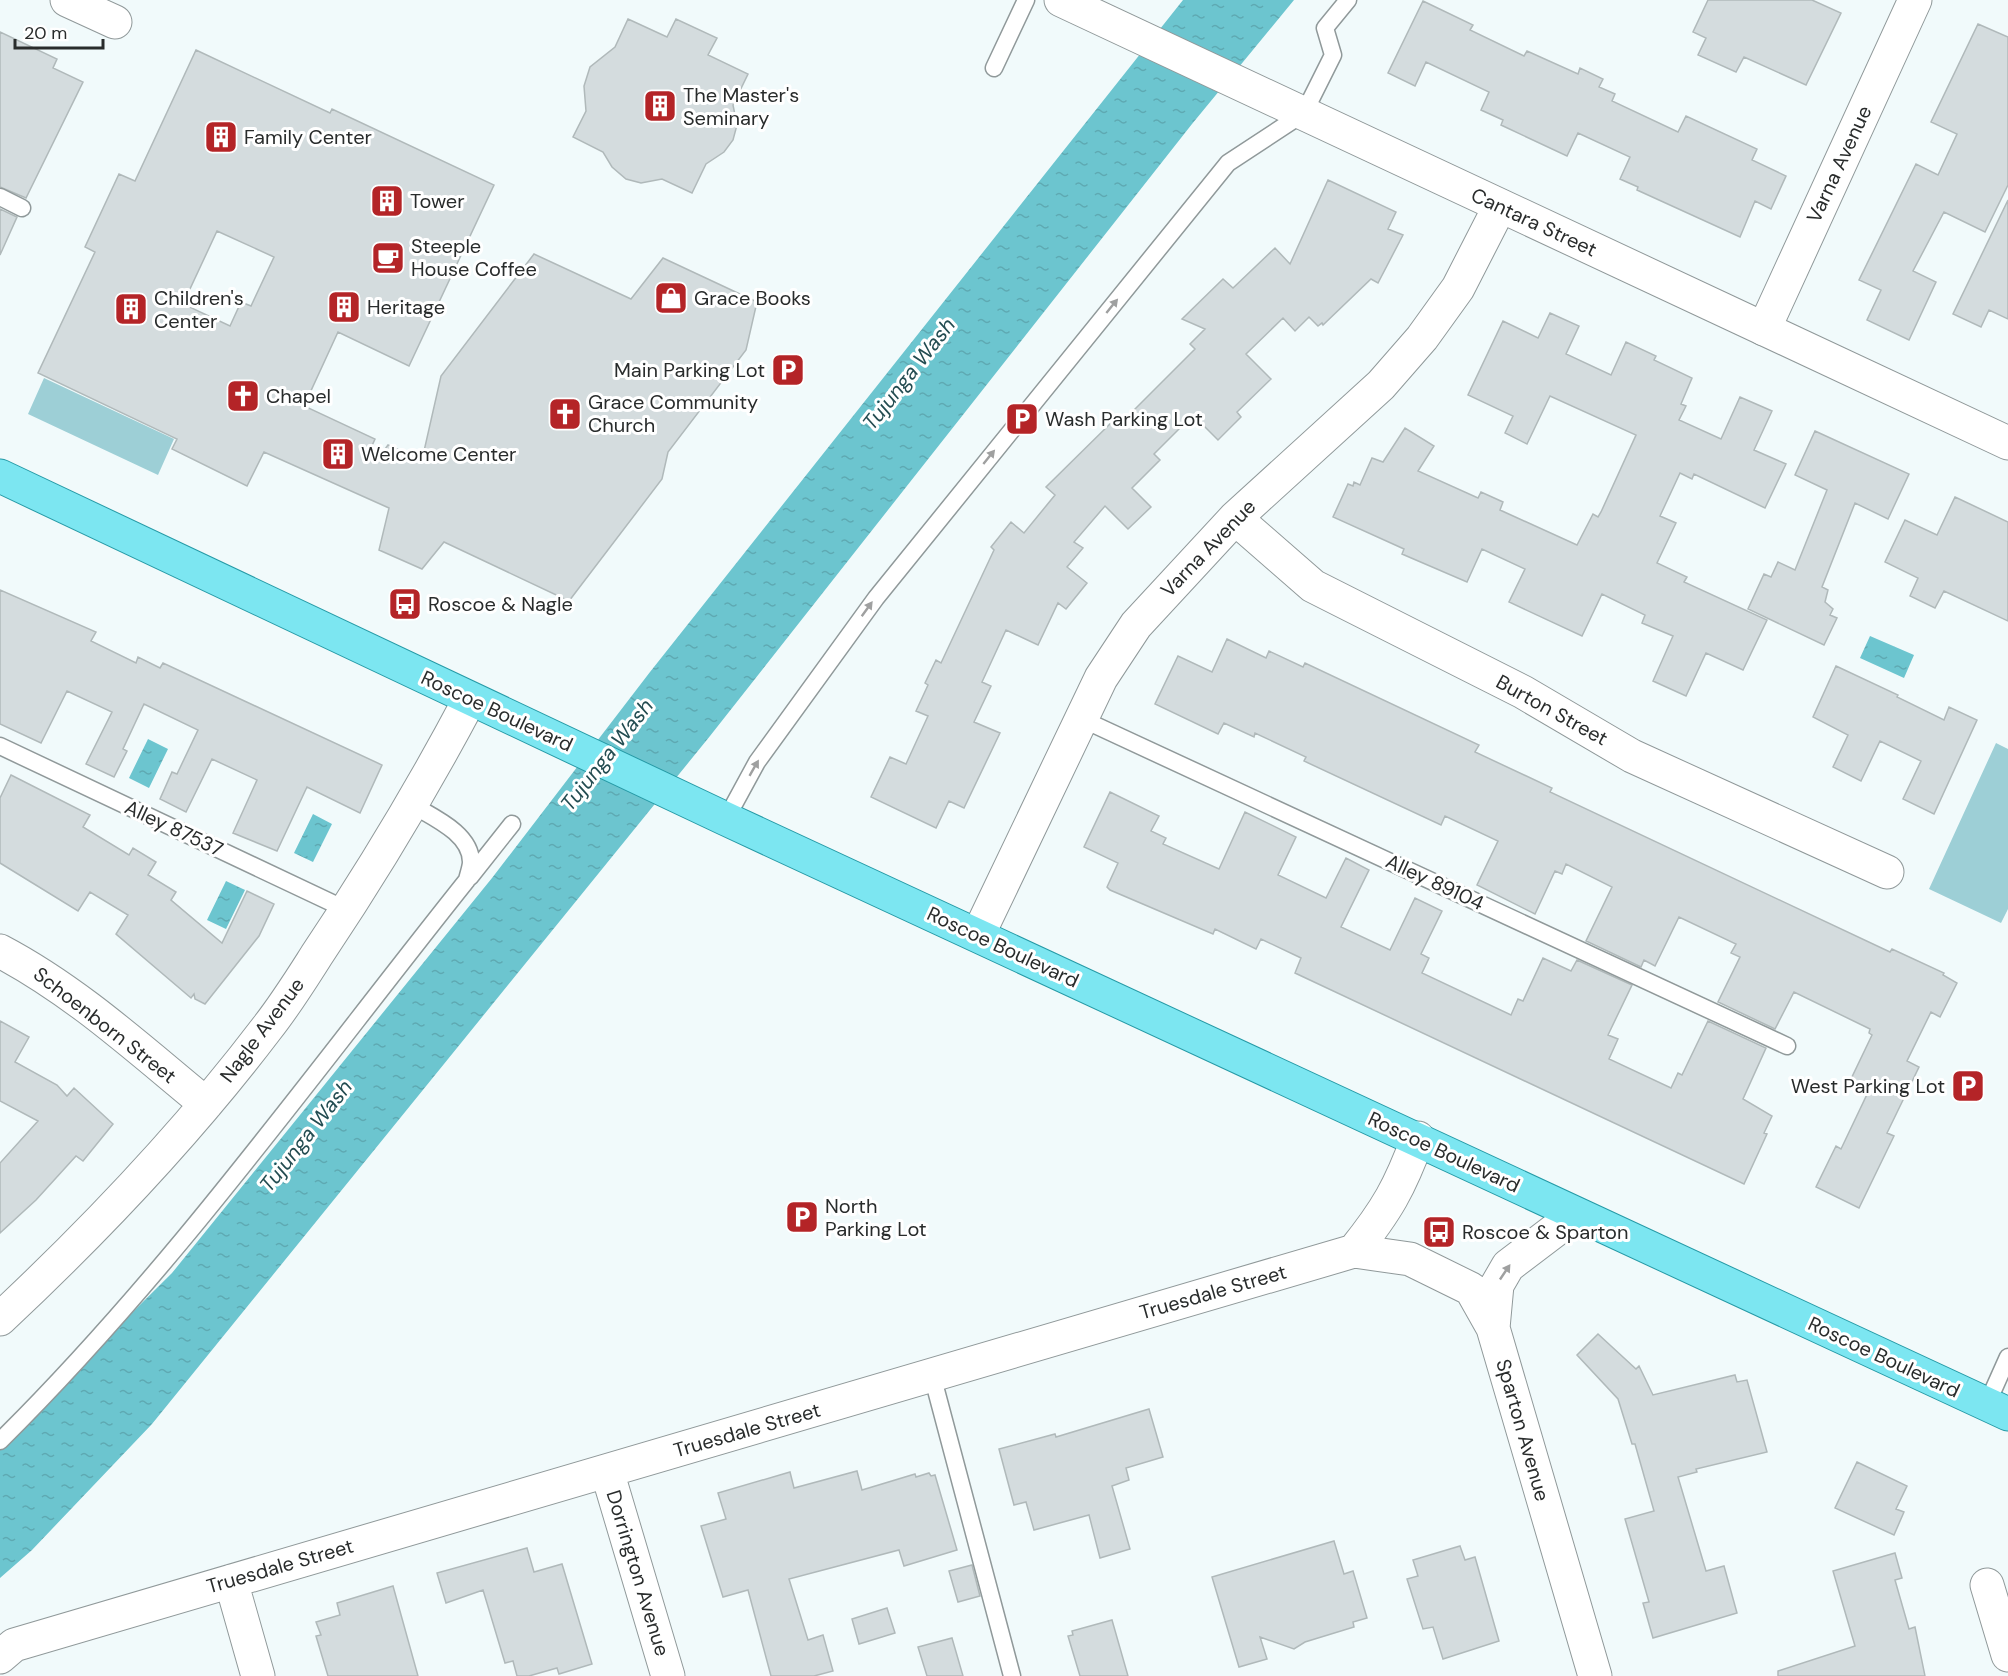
<svg xmlns="http://www.w3.org/2000/svg" width="2008" height="1676" font-family="'DM Sans',sans-serif">
	<style>
		.green { fill: #9dcfd6 }
		.water { fill: url(#water-ripples) }
		.building { fill: #d4dcde; stroke: #b0b9ba; stroke-width: 1.5; fill-rule: evenodd }
		.lines { fill: none; stroke-linecap: round; stroke-linejoin: round }
		.lane-casing { stroke: #90999a; stroke-width: 19 }
		.street-casing { stroke: #90999a; stroke-width: 35 }
		.secondary-casing { stroke: #90999a; stroke-width: 35 }
		.primary-casing { stroke: #269aa6; stroke-width: 35 }
		.lane { stroke: #fff; stroke-width: 16 }
		.street { stroke: #fff; stroke-width: 33 }
		.secondary { stroke: #fff; stroke-width: 33 }
		.primary { stroke: #7ce6f1; stroke-width: 33 }
		.oneway { fill: #9fa0a0 }
		.labels { text-anchor: middle; stroke-width: 6; stroke-linejoin: round; paint-order: stroke }
		.poi-label { font-size: 20px; fill: #292c2c; stroke: #fff; text-anchor: start }
		.street-label { font-size: 20px; fill: #292c2c; stroke: #fff }
		.water-label { font-size: 21px; font-style: italic; fill: #234c51; stroke: #fff }
	</style>
	<defs>
		<pattern id="water-ripples" width="26" height="14" patternUnits="userSpaceOnUse" patternTransform="scale(1.5)"><rect width="26" height="14" fill="#6cc5cf"/><path d="M2 4q2-2 4 0t4 0M15 11q2-2 4 0t4 0" fill="none" stroke="#5ea9b2"/></pattern>
	</defs>
	<rect width="100%" height="100%" fill="#f1fafb"/>
	<!-- green -->
	<path class="green" d="M44,378L174,439L158,475L28,414Z
		M1996,743L2008,749V909L2001,923L1929,889Z"/>
	<!-- water -->
	<path class="water" d="M1183,0H1294L1192,124L710,736L152,1424L32,1550L0,1578V1444L172,1273L492,878L650,672Z
		M1870,636L1914,655L1904,678L1860,658Z
		M148,739L168,749L149,788L129,778Z
		M313,814L332,824L313,862L294,853Z
		M226,881L245,890L226,929L207,920Z"/>
	<!-- building -->
	<path class="building" d="M1708,0H1812L1841,13L1806,85L1744,57L1736,72L1698,55L1706,38L1693,32Z
		M1423,1L1473,25L1470,30L1524,56L1527,51L1578,74L1580,68L1603,79L1599,87L1615,94L1612,101L1678,132L1686,116L1757,149L1752,160L1786,176L1771,209L1755,201L1740,237L1637,190L1638,187L1620,179L1630,157L1578,133L1567,156L1501,125L1503,120L1481,110L1489,92L1426,62L1415,86L1388,73Z
		M628,19L667,37L676,19L717,38L708,55L748,74L733,105L737,125L733,140L724,152L706,164L692,193L662,179L641,183L626,179L612,167L603,152L573,137L586,111L584,86L590,67L615,47Z
		M1978,24L2008,37V185L1985,232L1944,212L1913,271L1936,282L1909,340L1867,320L1881,290L1859,280L1916,164L1938,175L1957,134L1931,122Z
		M0,32L57,59L53,68L83,82L26,198L0,187Z
		M196,50L330,113L332,109L494,185L409,366L338,332L304,406L375,439L370,450L380,456L388,445L422,460L441,376L534,254L631,299L663,258L757,302L746,350L668,452L662,479L569,601L444,542L422,569L379,550L389,508L264,452L247,486L172,449L177,439L38,373L95,252L85,247L119,174L135,181ZM217,231L274,257L251,306L241,302L230,326L183,304Z
		M1328,180L1396,212L1388,229L1403,235L1378,283L1371,279L1323,325L1322,323L1318,326L1309,317L1295,331L1283,318L1246,354L1271,379L1237,412L1241,417L1218,440L1193,415L1154,454L1160,460L1132,488L1151,507L1128,529L1105,506L1074,542L1083,548L1067,567L1087,583L1066,609L1058,603L1038,645L1006,630L982,682L991,686L974,722L1000,733L964,808L949,801L936,828L871,797L890,757L906,764L928,716L916,711L928,685L925,683L936,660L941,663L994,550L991,547L1011,522L1024,533L1055,495L1046,487L1117,417L1122,422L1195,349L1190,344L1205,329L1182,319L1223,279L1233,288L1275,248L1290,264Z
		M2008,200V319L1989,310L1981,327L1953,314Z
		M0,209L17,217L0,255Z
		M1550,313L1579,326L1566,354L1611,375L1626,342L1656,356L1654,360L1692,378L1681,404L1686,406L1679,420L1721,439L1740,397L1772,411L1754,450L1786,464L1765,508L1694,474L1692,479L1680,473L1660,516L1676,523L1657,563L1687,577L1684,582L1767,620L1743,670L1706,653L1686,696L1653,681L1673,636L1642,623L1645,615L1602,594L1582,636L1509,602L1525,569L1482,549L1467,582L1402,554L1404,549L1333,517L1348,484L1353,486L1354,482L1360,485L1372,458L1383,462L1405,428L1434,446L1418,471L1478,498L1481,492L1503,502L1500,510L1577,545L1593,514L1598,517L1601,512L1636,435L1550,396L1527,444L1505,433L1513,416L1468,395L1503,321L1538,338Z
		M1815,431L1909,474L1888,519L1855,503L1822,587L1828,590L1825,602L1833,609L1830,615L1837,618L1824,645L1748,609L1764,574L1771,577L1778,562L1795,570L1827,490L1795,475Z
		M1955,497L2008,522V621L1944,591L1935,608L1910,596L1918,578L1885,562L1905,520L1937,535Z
		M0,590L96,632L91,641L136,663L138,657L160,668L163,663L382,765L360,813L307,787L277,851L233,833L257,780L212,759L186,812L160,799L172,772L177,774L198,730L144,704L123,749L127,751L114,777L86,764L112,712L67,691L41,743L0,724Z
		M1227,639L1266,658L1269,651L1303,667L1305,663L1479,745L1475,752L1552,788L1550,792L1890,952L1892,949L1944,973L1943,975L1957,983L1940,1017L1931,1012L1907,1061L1919,1067L1887,1133L1894,1136L1859,1208L1816,1187L1836,1146L1841,1149L1870,1088L1851,1079L1872,1035L1869,1033L1870,1029L1794,992L1775,1029L1718,1002L1740,957L1731,953L1736,944L1679,917L1655,966L1644,960L1641,967L1586,941L1612,887L1566,864L1562,874L1555,871L1535,914L1477,885L1498,841L1445,816L1441,825L1304,761L1306,757L1255,733L1254,737L1224,723L1218,734L1155,704L1178,656L1212,672Z
		M1836,666L1898,695L1897,697L1944,720L1949,707L1977,720L1934,814L1903,799L1921,761L1880,741L1861,781L1833,767L1848,735L1813,717Z
		M11,775L90,815L83,827L129,855L133,848L156,862L148,875L176,892L171,900L222,943L247,891L274,904L259,936L205,1004L195,999L194,994L191,998L116,934L128,915L90,892L78,911L0,863V798Z
		M1110,792L1159,816L1151,831L1166,838L1163,844L1219,869L1245,812L1296,837L1278,875L1326,898L1346,858L1369,870L1341,927L1390,950L1415,898L1442,911L1421,954L1429,958L1422,973L1511,1015L1518,999L1523,1001L1543,958L1571,971L1577,960L1632,985L1608,1035L1618,1039L1609,1059L1671,1088L1678,1073L1682,1075L1708,1021L1766,1048L1743,1099L1772,1116L1764,1133L1767,1134L1744,1184L1295,973L1301,958L1261,939L1256,949L1215,929L1213,934L1110,890L1107,887L1118,863L1084,847Z
		M0,1021L29,1037L15,1062L57,1085L67,1096L74,1088L113,1124L83,1161L76,1156L36,1200L0,1233V1163L38,1121L0,1101Z
		M1598,1334L1636,1369L1639,1366L1653,1395L1735,1375L1737,1382L1747,1380L1767,1452L1696,1469L1697,1472L1678,1477L1706,1571L1724,1566L1737,1613L1653,1638L1643,1603L1649,1602L1625,1519L1654,1511L1635,1444H1632L1618,1399L1577,1355Z
		M1149,1409L1163,1457L1126,1468L1129,1480L1112,1486L1130,1549L1100,1558L1089,1515L1034,1530L1026,1502L1014,1505L999,1449L1055,1434L1056,1437Z
		M1857,1462L1907,1486L1896,1509L1904,1512L1894,1535L1835,1508Z
		M857,1471L862,1490L915,1474L916,1477L929,1473L931,1476L935,1475L957,1550L904,1566L899,1550L789,1579L808,1640L823,1635L833,1671L814,1676H771L748,1590L723,1597L701,1526L726,1519L718,1493L790,1472L794,1488Z
		M1334,1541L1344,1574L1353,1571L1367,1618L1353,1622L1354,1627L1305,1642L1294,1649L1260,1637L1267,1659L1239,1667L1212,1577Z
		M1460,1546L1465,1560L1475,1557L1499,1641L1443,1659L1433,1627L1423,1629L1407,1579L1418,1576L1413,1560Z
		M527,1548L534,1572L562,1564L592,1664L559,1674L557,1668L529,1676H517L513,1661L505,1663L483,1590L446,1603L437,1573Z
		M1895,1553L1902,1578L1895,1580L1909,1629L1915,1627L1925,1676H1778V1671L1855,1646L1833,1571Z
		M972,1565L980,1596L958,1602L949,1571Z
		M393,1586L418,1676H328L316,1636L321,1635L316,1622L340,1615L337,1603Z
		M887,1608L895,1633L859,1644L852,1619Z
		M1112,1620L1128,1676H1080L1068,1636L1073,1635L1072,1631Z
		M952,1638L963,1676H927L918,1647Z"/>
	<g class="lines">
		<defs>
			<path id="lane" d="M994,68L1026,0
				M0,197L22,208
				M1082,719L1787,1046
				M0,746L347,910
				M726,819L757,762L876,598L1228,163L1304,113L1333,55L1325,28L1348,0
				M470,877L512,824
				M932,1375L1012,1676
				M1987,1404L2008,1357
				M0,1441C172,1271 316,1069 467,880C468,875 471,867 471,862C471,833 432,817 411,804"/>
			<path id="street" d="M67,0L115,22
				M1764,329L1915,0
				M1235,518L1313,586L1523,692L1632,756L1887,872
				M978,935L1101,678L1136,625L1235,518L1381,385L1422,338L1458,288L1500,206
				M0,951C76,991 140,1050 206,1104
				M1575,1215L1508,1266L1497,1285L1493,1328L1595,1676
				M1354,1251L1410,1259L1471,1289L1493,1328
				M0,1319C95,1230 188,1132 267,1028C286,1004 302,978 318,953C373,871 424,786 470,699
				M607,1471L668,1676
				M231,1581L258,1676
				M1987,1585L2008,1655
				M0,1657L14,1645L1354,1251C1387,1210 1400,1187 1418,1138"/>
			<path id="secondary" d="M1061,0L2008,443"/>
			<path id="primary" d="M0,476L726,819L2008,1414"/>
		</defs>
		<!-- lane casing -->
		<use href="#lane" class="lane-casing"/>
		<!-- street casing -->
		<use href="#street" class="street-casing"/>
		<!-- secondary casing -->
		<use href="#secondary" class="secondary-casing"/>
		<!-- primary casing -->
		<use href="#primary" class="primary-casing"/>
		<!-- lane -->
		<use href="#lane" class="lane"/>
		<!-- street -->
		<use href="#street" class="street"/>
		<!-- secondary -->
		<use href="#secondary" class="secondary"/>
		<!-- primary -->
		<use href="#primary" class="primary"/>
	</g>
	<!-- one-way arrows -->
	<defs><path id="oneway-solid" d="M-6-.8H1V-3.2L6.5 0L1 3.2V.8H-6Z" transform="scale(1.5)"/></defs>
	<g class="oneway">
		<use href="#oneway-solid" transform="translate(1112 306) rotate(-51)"/>
		<use href="#oneway-solid" transform="translate(989 457) rotate(-51)"/>
		<use href="#oneway-solid" transform="translate(867 609) rotate(-54)"/>
		<use href="#oneway-solid" transform="translate(754 768) rotate(-60)"/>
		<use href="#oneway-solid" transform="translate(1505 1272) rotate(-56)"/>
	</g>
	<!-- icons -->
	<defs>
		<symbol id="building-square" viewBox="-11 -11 22 22"><rect x="-9" y="-9" width="18" height="18" rx="4" fill="#b42427" stroke="#fff"/><path d="M-4-6H4V6H1V3H-1V6H-4ZM-2.5-4.3h1.7v1.8h-1.7ZM.8-4.3h1.7v1.8H.8ZM-2.5-1h1.7V.8h-1.7ZM.8-1h1.7V.8H.8Z" fill="#fff"/></symbol>
		<symbol id="cafe-square" viewBox="-11 -11 22 22"><rect x="-9" y="-9" width="18" height="18" rx="4" fill="#b42427" stroke="#fff"/><path d="M-5.5-4.5H6V0H3Q3 3.5 0 3.5H-2.5Q-5.5 3.5-5.5 0ZM3-3.2v2h1.7v-2ZM-6 4.5H4V6H-6Z" fill="#fff"/></symbol>
		<symbol id="shop-square" viewBox="-11 -11 22 22"><rect x="-9" y="-9" width="18" height="18" rx="4" fill="#b42427" stroke="#fff"/><path d="M-5-2.5h2.3a2.7 3.5 0 0 1 5.4 0H5L5.5 6h-11ZM-1.5-2.5h3a1.5 2.3 0 0 0-3 0Z" fill="#fff"/></symbol>
		<symbol id="parking-square" viewBox="-11 -11 22 22"><rect x="-9" y="-9" width="18" height="18" rx="4" fill="#b42427" stroke="#fff"/><path d="M-3.5-5.5H1a3.5 3.5 0 0 1 0 7H-1V5.5H-3.5ZM-1-3.4V-.6H.8a1.4 1.4 0 0 0 0-2.8Z" fill="#fff"/></symbol>
		<symbol id="church-square" viewBox="-11 -11 22 22"><rect x="-9" y="-9" width="18" height="18" rx="4" fill="#b42427" stroke="#fff"/><path d="M-1.2-6h2.4v3.5h3.3v2.4h-3.3V6h-2.4V-.1h-3.3v-2.4h3.3Z" fill="#fff"/></symbol>
		<symbol id="bus-square" viewBox="-11 -11 22 22"><rect x="-9" y="-9" width="18" height="18" rx="4" fill="#b42427" stroke="#fff"/><path d="M-5-6H5V4H4V6H2V4H-2V6H-4V4H-5ZM-3.5-4V0h7V-4ZM-3.5 1.2v1.5H-2V1.2ZM2 1.2v1.5H3.5V1.2Z" fill="#fff"/></symbol>
	</defs>
	<g fill-rule="evenodd">
		<use href="#building-square" x="641" y="87" width="38" height="38"/>
		<use href="#building-square" x="202" y="118" width="38" height="38"/>
		<use href="#building-square" x="368" y="182" width="38" height="38"/>
		<use href="#cafe-square" x="369" y="239" width="38" height="38"/>
		<use href="#shop-square" x="652" y="279" width="38" height="38"/>
		<use href="#building-square" x="325" y="288" width="38" height="38"/>
		<use href="#building-square" x="112" y="290" width="38" height="38"/>
		<use href="#parking-square" x="769" y="351" width="38" height="38"/>
		<use href="#church-square" x="224" y="377" width="38" height="38"/>
		<use href="#church-square" x="546" y="395" width="38" height="38"/>
		<use href="#parking-square" x="1003" y="400" width="38" height="38"/>
		<use href="#building-square" x="319" y="435" width="38" height="38"/>
		<use href="#bus-square" x="386" y="585" width="38" height="38"/>
		<use href="#parking-square" x="1949" y="1067" width="38" height="38"/>
		<use href="#parking-square" x="783" y="1198" width="38" height="38"/>
		<use href="#bus-square" x="1420" y="1213" width="38" height="38"/>
	</g>
	<g class="labels">
		<!-- poi labels -->
		<g class="poi-label">
			<text x="683" y="102">The Master's<tspan x="683" dy="23">Seminary</tspan></text>
			<text x="244" y="144">Family Center</text>
			<text x="410" y="208">Tower</text>
			<text x="411" y="253">Steeple<tspan x="411" dy="23">House Coffee</tspan></text>
			<text x="154" y="305">Children's<tspan x="154" dy="23">Center</tspan></text>
			<text x="694" y="305">Grace Books</text>
			<text x="367" y="314">Heritage</text>
			<text x="765" y="377" text-anchor="end">Main Parking Lot</text>
			<text x="266" y="403">Chapel</text>
			<text x="588" y="409">Grace Community<tspan x="588" dy="23">Church</tspan></text>
			<text x="1045" y="426">Wash Parking Lot</text>
			<text x="361" y="461">Welcome Center</text>
			<text x="428" y="611">Roscoe &amp; Nagle</text>
			<text x="1945" y="1093" text-anchor="end">West Parking Lot</text>
			<text x="825" y="1213">North<tspan x="825" dy="23">Parking Lot</tspan></text>
			<text x="1462" y="1239">Roscoe &amp; Sparton</text>
		</g>
		<!-- street labels -->
		<g class="street-label">
			<text transform="translate(1839 164) rotate(-65)" y="7">Varna Avenue</text>
			<text transform="translate(1534 222) rotate(25)" y="7">Cantara Street</text>
			<text transform="translate(1208 548) rotate(-46)" y="7">Varna Avenue</text>
			<text transform="translate(1552 710) rotate(29)" y="7">Burton Street</text>
			<text transform="translate(497 711) rotate(25)" y="7">Roscoe Boulevard</text>
			<text transform="translate(174 828) rotate(25)" y="7">Alley 87537</text>
			<text transform="translate(1435 882) rotate(25)" y="7">Alley 89104</text>
			<text transform="translate(1003 947) rotate(25)" y="7">Roscoe Boulevard</text>
			<text transform="translate(105 1025) rotate(38)" y="7">Schoenborn Street</text>
			<text transform="translate(262 1030) rotate(-53)" y="7">Nagle Avenue</text>
			<text transform="translate(1444 1152) rotate(25)" y="7">Roscoe Boulevard</text>
			<text transform="translate(1213 1292) rotate(-16)" y="7">Truesdale Street</text>
			<text transform="translate(1884 1357) rotate(25)" y="7">Roscoe Boulevard</text>
			<text transform="translate(747 1430) rotate(-16)" y="7">Truesdale Street</text>
			<text transform="translate(1523 1430) rotate(74)" y="7">Sparton Avenue</text>
			<text transform="translate(280 1566) rotate(-16)" y="7">Truesdale Street</text>
			<text transform="translate(638 1573) rotate(73)" y="7">Dorrington Avenue</text>
		</g>
		<!-- water labels -->
		<g class="water-label">
			<text transform="translate(909 374) rotate(-52)" y="7">Tujunga Wash</text>
			<text transform="translate(607 755) rotate(-52)" y="7">Tujunga Wash</text>
			<text transform="translate(306 1136) rotate(-52)" y="7">Tujunga Wash</text>
		</g>
	</g>
	<!-- scale -->
	<path d="M15 39v9h88v-9" fill="none" stroke="#292c2c" stroke-width="3"/>
	<text x="24" y="39" font-size="18" fill="#292c2c" stroke="#ffffff" stroke-width="4.5" paint-order="stroke">20 m</text>
</svg>
